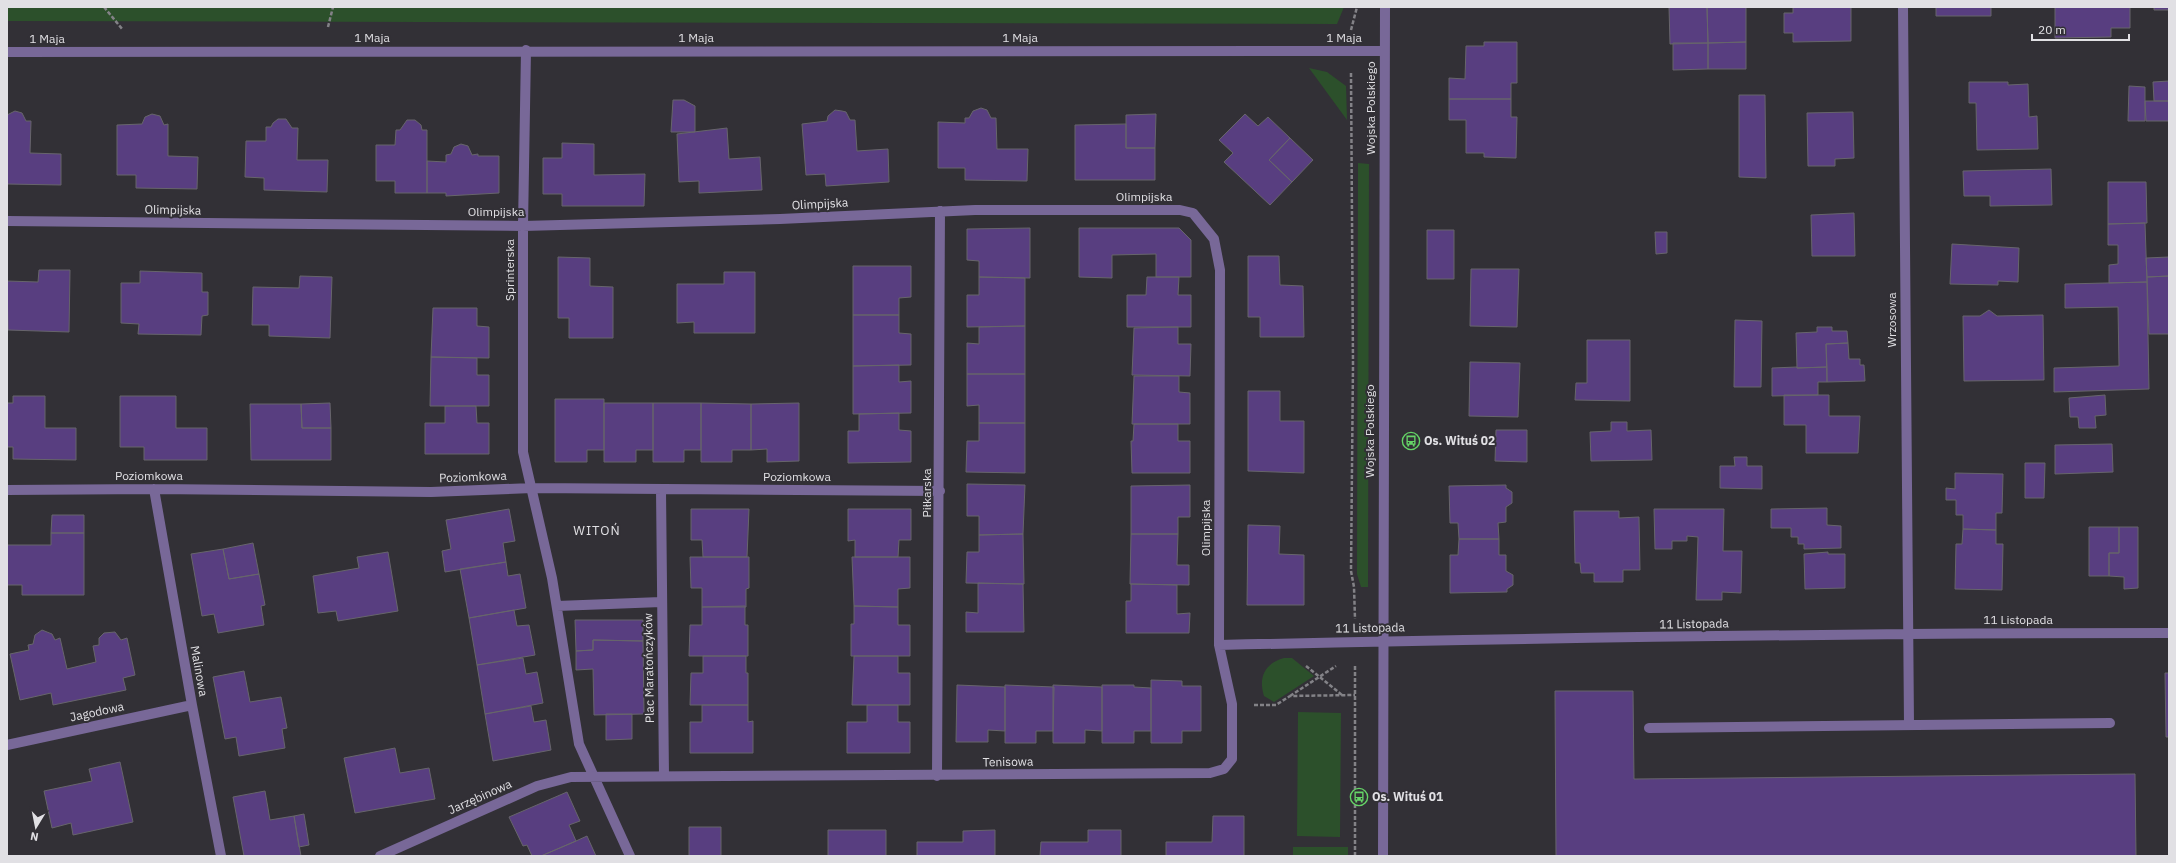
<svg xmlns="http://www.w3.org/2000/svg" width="2176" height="863" font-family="'IBM Plex Sans',sans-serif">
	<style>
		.green { fill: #2c502b }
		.building { fill: #583e80; stroke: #67656b }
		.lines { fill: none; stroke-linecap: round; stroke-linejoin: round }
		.path { stroke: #838287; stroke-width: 2.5; stroke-dasharray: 4 2; stroke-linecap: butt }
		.minor { stroke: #786898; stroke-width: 10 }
		.labels { text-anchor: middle; stroke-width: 4; stroke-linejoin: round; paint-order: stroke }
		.street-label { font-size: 12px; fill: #e1e0e4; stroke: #323036 }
		.poi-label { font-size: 12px; font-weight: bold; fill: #e1e0e4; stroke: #323036; text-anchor: start }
		.neighbourhood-label { font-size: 13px; letter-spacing: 1px; fill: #e1e0e4; stroke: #323036 }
	</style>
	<rect width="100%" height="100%" fill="#323036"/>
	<!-- green -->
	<path class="green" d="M7,7H1344L1337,24L7,21Z
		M1309,68L1327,72L1346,86L1347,120Z
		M1358,163L1369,164L1368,587H1361L1357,574Z
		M1284,658H1292L1314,676L1274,702L1264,696C1258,677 1265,663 1284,658Z
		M1298,712L1341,713L1340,837L1297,836Z
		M1293,847H1348V856H1293Z"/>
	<!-- building -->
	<path class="building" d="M1669,7H1707L1708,43L1670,44Z
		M1707,7H1746V42L1708,43Z
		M1793,7H1851V41L1793,42V33H1784V13H1793Z
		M1936,7H1991V16H1936Z
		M2055,7H2130V28H2111V37L2055,38Z
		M2154,7H2169V10H2154Z
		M1484,42H1517V83H1511V99H1449V78L1465,79L1466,46H1484Z
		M1746,42V69H1708V43Z
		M1673,43H1708V69L1673,70Z
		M2169,81V101H2154L2153,82Z
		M1969,82H2008V85L2028,84L2029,117L2037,116L2038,149L1977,150L1976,103H1969Z
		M2129,86L2145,87V121H2128Z
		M1739,95H1765L1766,178L1739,177Z
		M1449,99H1511V117H1517L1516,158L1484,157V153H1466V120H1449Z
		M673,100H684L695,106V132H671Z
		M2145,101H2169V121H2146Z
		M981,108L987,110L991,118H996L997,149H1028L1027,181L965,180V168H938V122L965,123V118H969L973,111Z
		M835,110L842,111L846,112L850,120H855L857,151L888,149L889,182L826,186L825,174L806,175L802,124L827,121L828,116Z
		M15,111L22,113L26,121H31L30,153L61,154V185L7,184V115Z
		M1853,112L1854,158L1835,159V166H1808L1807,113Z
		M152,114L160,116L164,125L168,124V156L198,157L197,189L136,188V175H117V125L142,124L145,117Z
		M1156,114L1155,148H1126V115Z
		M1245,114L1258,126L1268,117L1290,138L1269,160L1292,182L1270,205L1224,162L1233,153L1219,140Z
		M278,119H286L292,128H298L297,160H328L327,192L264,190V178L245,177L246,141H266V127H271L273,123Z
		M407,120H415L421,125L422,130H427V193H395V181H376V145H395L396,130H400Z
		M1126,124V148H1155V180H1075V125Z
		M727,128L729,159L760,157L762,190L699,193V181L679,182L677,134Z
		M1290,138L1313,160L1292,182L1269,160Z
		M562,143L594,144V175L645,174L644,206H562V194H543V158H562Z
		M461,144L468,146L472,155L478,154V156H499V193L446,196V193H427V161L446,162V155L451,154L454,147Z
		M2051,169L2052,205L1990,206V196H1964L1963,171Z
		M2108,182H2146L2147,223L2108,224Z
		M1854,213L1855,256H1812L1811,215Z
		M2145,223L2147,282L2109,283V265L2118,264V245H2108V224Z
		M1030,228V278L979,277V261L967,260V229Z
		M1079,228H1179L1191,240V277H1156V254L1112,255V278L1079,277Z
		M1427,230H1454V279H1427Z
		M1655,232H1667V253L1656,254Z
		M1952,244L2019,248L2018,282L1998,281V285L1950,284Z
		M1248,256H1279L1280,285L1303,286L1304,337H1260V317H1248Z
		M558,257L590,258V286L613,287V338H569V318H558Z
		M2169,257V276L2147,277L2146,258Z
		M853,266H911V297L899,298V315H853Z
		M1471,269H1519L1517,327L1470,326Z
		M39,270H70L69,332L8,330L7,281L38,282Z
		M140,271L202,273V292H208V315L202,316L201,335L138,334L139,324L121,323V283H140Z
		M724,272H755V333H694V322L677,323V284H724Z
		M300,276L332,277L330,338L269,336V325H252L253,287L299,288Z
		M2169,276V334H2149L2147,277Z
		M979,277L1025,278V326L967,327V295H979Z
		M1147,277H1179L1178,295H1191V327H1127V295H1146Z
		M2147,282L2149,389L2054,392V368L2119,366L2118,307L2065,308V284Z
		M433,308H477V326L489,327V358L431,357Z
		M1989,310L1997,316L2043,315L2044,380L1964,381L1963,316H1980Z
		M853,315H899V333L911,334V365L853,366Z
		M1735,320L1762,321L1761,387H1734Z
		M1025,326V374H967V343L979,344V327Z
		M1178,327V344H1191L1190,376L1132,375L1134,328Z
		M1817,327H1832V331H1847L1848,343L1826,344L1827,367L1797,368L1796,333L1817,332Z
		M1587,340H1630V401L1575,400L1576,383H1587Z
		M1848,343L1849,359H1860V365H1864L1865,381L1827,382L1826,344Z
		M431,357L477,358V375H489V406H430Z
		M1470,362L1520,363L1518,417L1469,416Z
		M899,365V382L911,381V413L853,414V366Z
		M1797,367V368L1827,367V382H1818V395L1772,396V368Z
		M967,374H1025V423H979V405L967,406Z
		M1134,376H1179V392L1190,393V424H1132Z
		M1248,391H1280V421H1304V473L1248,471Z
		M1784,395H1829V416H1860L1858,453H1806V425H1784Z
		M2105,395L2106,415L2095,416L2096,428H2079L2078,417H2070L2069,398Z
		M13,396H45V428H76V460L13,459V447H7V403H13Z
		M120,396H176V428H207V460H144V447H120Z
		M555,399H604V450H587V462H555Z
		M330,403L331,428H302L301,404Z
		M604,403H653V450H636V462H604Z
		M653,403H701V450H684V462H653Z
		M701,403L751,404V450H732V462H701Z
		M799,403V461L767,462V449L751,450V404Z
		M250,404H301L302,428H331V460H251Z
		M445,406H476L477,423H489V454H425V423H445Z
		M899,413V430L911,431V462L848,463V431H859V414Z
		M1611,422H1627V431L1651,430L1652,460L1591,461L1590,432L1611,431Z
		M979,423H1025V473L966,472L967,441H979Z
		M1134,424H1178V441H1190V473H1132L1131,441H1133Z
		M1496,430H1527V462L1495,461Z
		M2112,444L2113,472L2055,474V445Z
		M1734,457H1747V466H1762V489L1720,488V466H1735Z
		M2025,463H2045L2044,498H2025Z
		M1955,473L2003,474L2002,513H1996V530L1963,529V515H1956V500H1946V488L1955,489Z
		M967,484L1025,485L1023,534L979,535V516H967Z
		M1190,485V517H1178V534H1131V486Z
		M1506,485V488L1512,492V503L1506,507V522L1498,523L1499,539H1459L1458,523H1450L1449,486Z
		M1827,508V525L1841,526V548L1804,549V544H1798V537H1791V528H1771V509Z
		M509,509L515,541L503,543L506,562L445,572L442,551L451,549L446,520Z
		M691,509H749L747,557H703L702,540H691Z
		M848,509H911V540H899L898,557H855V540L848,541Z
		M1654,509H1724L1723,551H1742L1741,593L1722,592V600H1696L1698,537L1687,536V541H1672V549H1655Z
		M1574,511H1619V518L1639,517L1640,570H1623V582H1594V573H1581L1580,563H1575Z
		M52,515H84V533H51Z
		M1248,525L1280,526L1279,554L1304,555V605H1247Z
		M2089,527H2119V553H2109V576H2089Z
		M2119,527H2138V588L2124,589V577L2109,576V553H2119Z
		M1963,529L1996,530V544H2003L2002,590L1955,589L1956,544H1962Z
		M51,533H84V595H22V585H7V545H51Z
		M1023,534L1024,584L966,583L967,552H979V535Z
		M1131,534H1178L1177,565H1189V585L1130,584Z
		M1459,539H1499V555H1506V571L1513,575V585L1507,589V592L1450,593V555H1458Z
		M253,543L259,574L229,579L223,549Z
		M223,549L229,579L259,574L265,605L261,606L264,625L218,633L214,614L202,616L191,554Z
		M388,552L398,611L338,621L336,611L318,613L313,576L359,568L357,557Z
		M1828,552V554H1845V588L1805,589L1804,554Z
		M690,557H749V588L746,589V607H702V588H691Z
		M852,557H910V588L898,589V607L854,606Z
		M506,562L508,576L520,574L526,608L469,618L460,569Z
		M978,583L1023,584L1024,632H966V612L978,613Z
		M1131,584L1177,585V614L1190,613L1189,633H1126V601H1131Z
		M854,606L898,607V625H910V656H851V624H854Z
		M702,607L745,606V625H748V656H689L690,625H702Z
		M514,610L517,626L529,625L535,655L477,665L469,618Z
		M575,620H643V641L593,640V650L576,651Z
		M42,630L52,634L55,640L60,638L67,669L96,662L93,646L99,645V638L104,633L115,632L121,640L127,638L135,675L123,678L126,690L53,705L51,693L20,700L10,654L29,650L28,645L33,644L35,635Z
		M593,640L643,641L644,714L594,715L593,669L576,670V651L593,650Z
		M703,656H746V673H748V705H690L691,673H703Z
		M854,656H898V673H910V705H852Z
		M523,658L526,674L537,672L543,703L485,714L477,665Z
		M244,671L250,702L281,697L287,728L282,729L285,748L239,756L236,737L225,739L213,677Z
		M2165,673H2169V737H2166Z
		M1151,680L1182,681V686H1201V731H1182V743H1151Z
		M957,685L1005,687V731L988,730V742H956Z
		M1005,685L1054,687L1053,731H1036V743H1005Z
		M1053,685L1102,687V731L1085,730V743H1053Z
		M1102,685H1134V687L1151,688V731H1134V743H1102Z
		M1555,691H1633L1634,779L2135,774L2136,856H1556Z
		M702,705H748V722L753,721V753H690V722H702Z
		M867,705H898V722H910V753H847V722H867Z
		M531,706L534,722L546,720L551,750L493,761L485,714Z
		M606,714H632V739L606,740Z
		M395,748L400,773L429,768L435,799L355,813L344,758Z
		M120,762L133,822L73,835L71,823L52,828L44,791L92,781L89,769Z
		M265,791L270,820L294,816L301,856H244L233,797Z
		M567,792L580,821L569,825L576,841L541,856H532L527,845L523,846L509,817Z
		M304,814L309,845L299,847L294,816Z
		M1213,816H1244V856H1166V842H1212Z
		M689,827H721V856H689Z
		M828,830H886V856H828Z
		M995,830V856H917V842H963V831Z
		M1088,830H1121V856H1040L1041,842H1088Z
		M587,836L596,856H541L576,841Z"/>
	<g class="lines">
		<!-- path -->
		<path class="path" d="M104,7L123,30
			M328,27L333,7
			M1351,30L1357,7
			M1351,73L1353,364L1351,571L1354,587L1355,619
			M1306,666L1342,695
			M1290,696L1336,666
			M1254,705H1276L1290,696L1355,695
			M1355,856V664"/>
		<!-- minor -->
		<path class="minor" d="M1903,7L1909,725
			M526,50L523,226V452L552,578L579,744L630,856
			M7,52L1384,51
			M7,221L523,226L780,219L975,210H1180L1193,213L1214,239L1220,270L1219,645L1232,704V759L1224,769L1210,773L571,777L537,786L380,856
			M154,489L192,705L221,856
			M7,490L154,489L431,492L532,488L940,491
			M661,490L664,776
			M557,606L661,602
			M1219,645C1535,638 1852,633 2169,633
			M1649,728L2110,723
			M7,745L192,705
			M937,776L940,211
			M1383,856L1385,7"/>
	</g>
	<!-- icons -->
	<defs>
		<symbol id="bus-ring" viewBox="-11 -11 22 22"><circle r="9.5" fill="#323036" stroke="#65d467" stroke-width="1.5"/><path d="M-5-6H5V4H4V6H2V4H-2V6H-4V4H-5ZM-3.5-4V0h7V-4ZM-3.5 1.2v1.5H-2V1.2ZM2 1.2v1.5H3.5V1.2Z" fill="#65d467"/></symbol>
	</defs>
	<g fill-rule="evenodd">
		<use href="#bus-ring" x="1401" y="431" width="20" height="20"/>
		<use href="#bus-ring" x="1349" y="787" width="20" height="20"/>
	</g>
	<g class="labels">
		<!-- street labels -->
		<g class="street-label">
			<text x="372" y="42">1 Maja</text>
			<text x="696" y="42">1 Maja</text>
			<text x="1020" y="42">1 Maja</text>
			<text x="1344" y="42">1 Maja</text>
			<text x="47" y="43">1 Maja</text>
			<text transform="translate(1371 108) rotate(-90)" y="4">Wojska Polskiego</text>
			<text x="1144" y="201">Olimpijska</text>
			<text transform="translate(820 204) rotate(-3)" y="4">Olimpijska</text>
			<text transform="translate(173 210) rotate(1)" y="4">Olimpijska</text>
			<text x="496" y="216">Olimpijska</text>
			<text transform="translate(510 270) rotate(-90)" y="4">Sprinterska</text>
			<text transform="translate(1892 320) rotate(-90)" y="4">Wrzosowa</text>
			<text transform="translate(1370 431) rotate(-90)" y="4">Wojska Polskiego</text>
			<text x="149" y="480">Poziomkowa</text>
			<text transform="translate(473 477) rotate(-2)" y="4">Poziomkowa</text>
			<text x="797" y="481">Poziomkowa</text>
			<text transform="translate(927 493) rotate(-90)" y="4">Piłkarska</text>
			<text transform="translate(1206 528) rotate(-90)" y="4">Olimpijska</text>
			<text x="2018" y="624">11 Listopada</text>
			<text transform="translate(1694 624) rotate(-1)" y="4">11 Listopada</text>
			<text transform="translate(1370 628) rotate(-1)" y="4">11 Listopada</text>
			<text transform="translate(649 668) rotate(-91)" y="4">Plac Maratończyków</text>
			<text transform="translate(199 671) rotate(80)" y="4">Malinowa</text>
			<text transform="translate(97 712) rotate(-12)" y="4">Jagodowa</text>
			<text transform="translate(1008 762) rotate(-1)" y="4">Tenisowa</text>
			<text transform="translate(480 797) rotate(-24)" y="4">Jarzębinowa</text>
		</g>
		<!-- poi labels -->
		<g class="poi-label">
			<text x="1424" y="445">Os. Wituś 02</text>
			<text x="1372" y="801">Os. Wituś 01</text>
		</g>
		<!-- neighbourhood labels -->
		<g class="neighbourhood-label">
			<text x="597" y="535">WITOŃ</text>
		</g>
	</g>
	<!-- border -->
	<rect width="2176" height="863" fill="none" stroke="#e1e0e4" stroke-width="16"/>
	<!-- north arrow -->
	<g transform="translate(36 827) rotate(190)" stroke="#323036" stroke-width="3" paint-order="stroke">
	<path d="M0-3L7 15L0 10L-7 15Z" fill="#e1e0e4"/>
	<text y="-6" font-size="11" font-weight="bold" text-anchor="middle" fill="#e1e0e4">N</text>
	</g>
	<!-- scale -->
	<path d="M2032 34v6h97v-6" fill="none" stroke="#e1e0e4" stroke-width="2"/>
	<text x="2038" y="34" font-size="12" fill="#e1e0e4" stroke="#323036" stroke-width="3" paint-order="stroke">20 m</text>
</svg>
